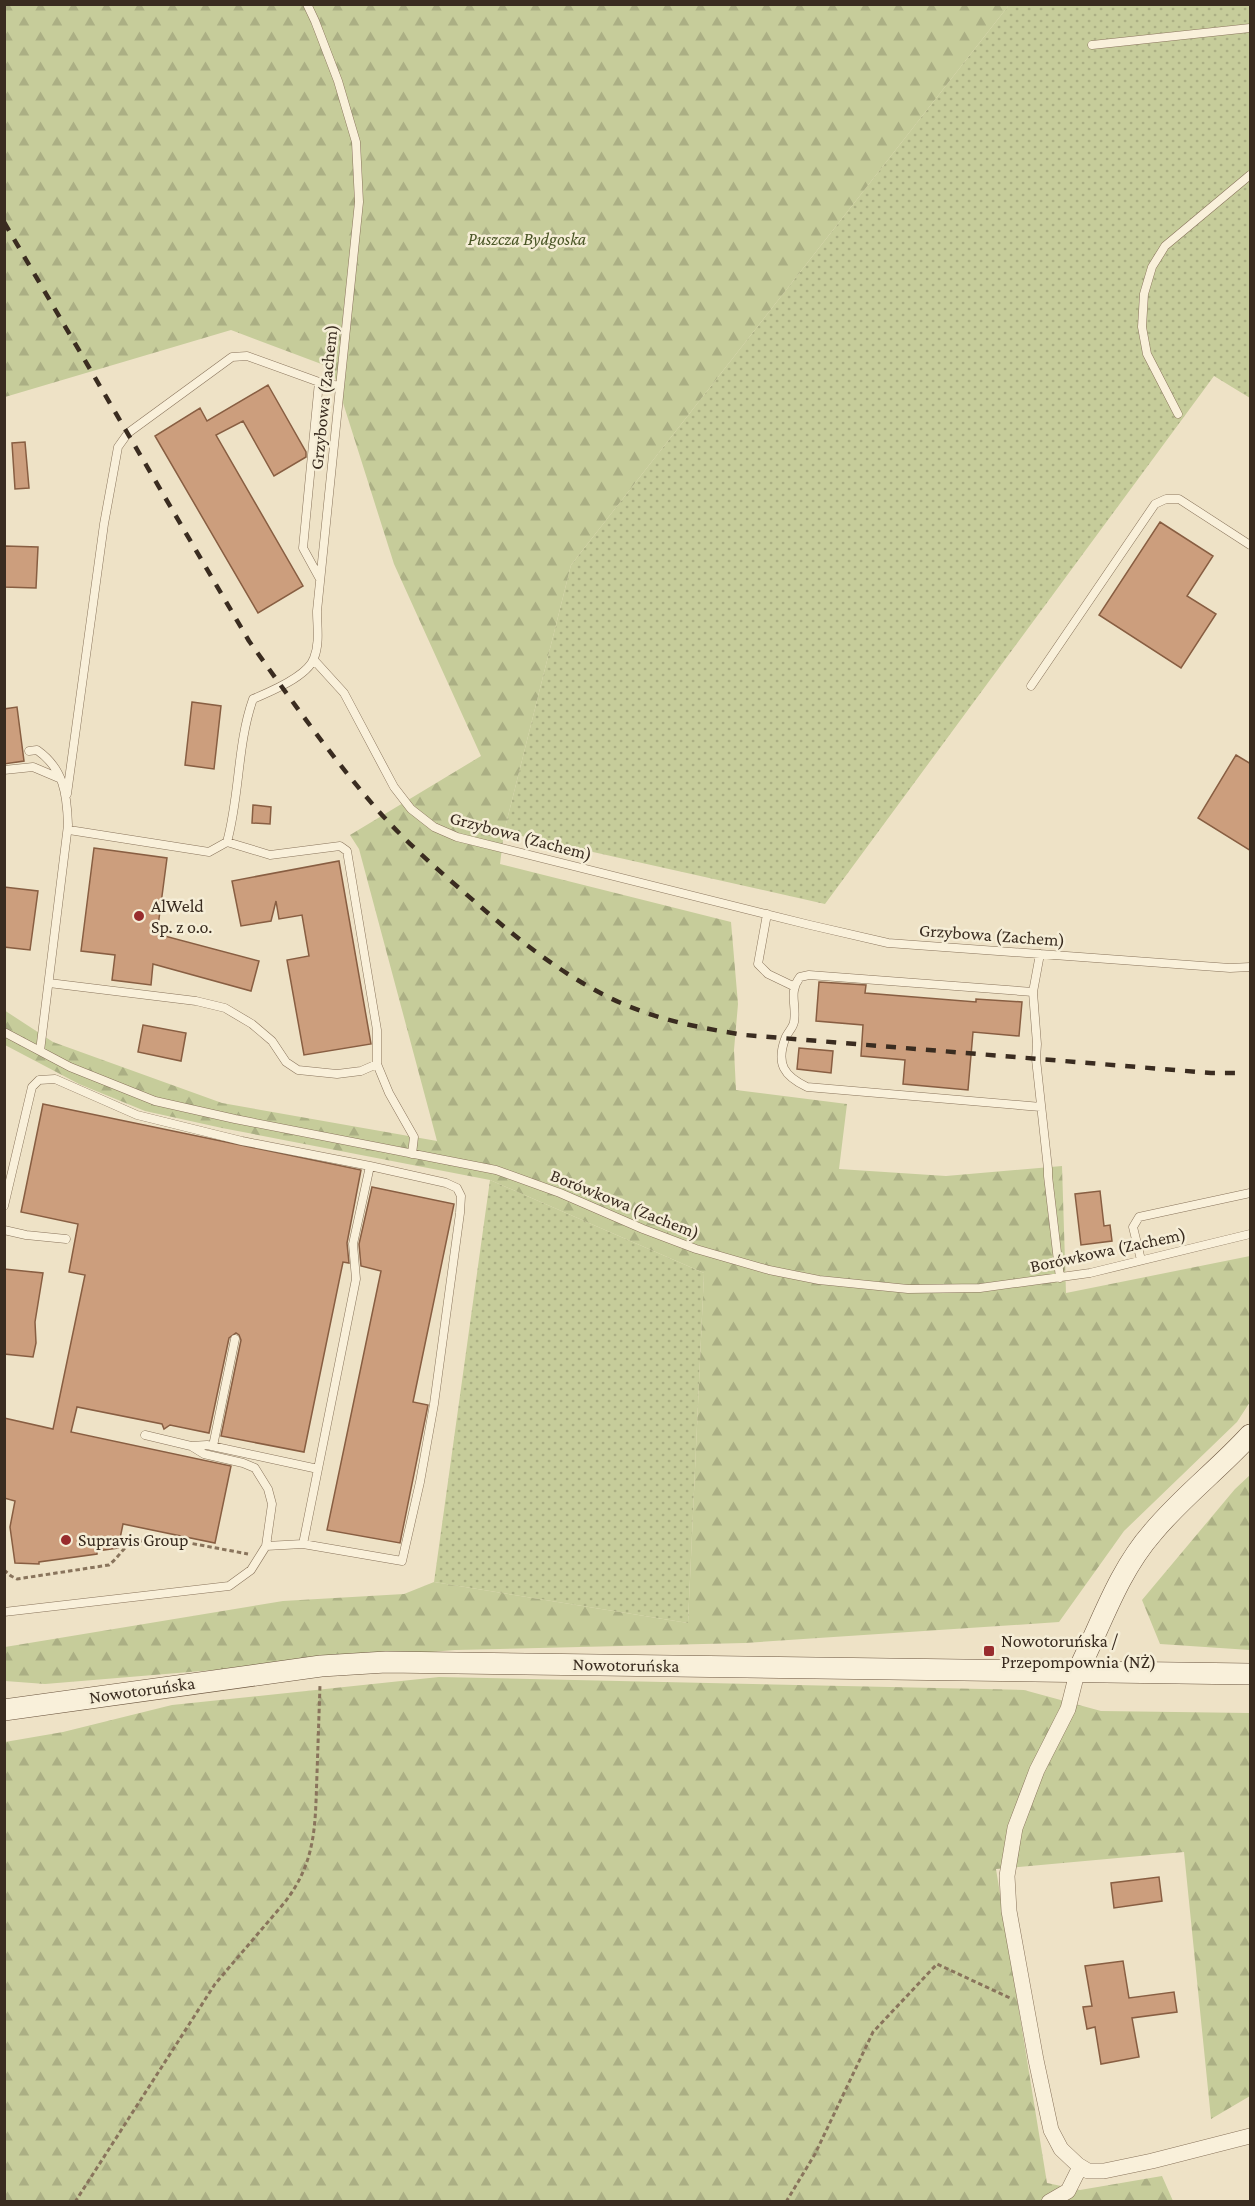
<svg xmlns="http://www.w3.org/2000/svg" width="1255" height="2206" font-family="'Crimson Pro',serif">
	<style>
		.grass { fill: url(#grass-dots) }
		.forest { fill: url(#forest-firs) }
		.building { fill: #cc9e7d; stroke: #885e42; stroke-width: 1.5 }
		.lines { fill: none; stroke-linecap: round; stroke-linejoin: round }
		.lane-casing { stroke: #89745c; stroke-width: 9 }
		.street-casing { stroke: #89745c; stroke-width: 16 }
		.secondary-casing { stroke: #6b553f; stroke-width: 22 }
		.path { stroke: #89745c; stroke-width: 3; stroke-dasharray: 4.5 3; stroke-linecap: butt }
		.lane { stroke: #f9f0da; stroke-width: 8 }
		.street { stroke: #f9f0da; stroke-width: 15 }
		.secondary { stroke: #f9f0da; stroke-width: 21 }
		.rail { stroke: #3a2c20; stroke-width: 4.5; stroke-dasharray: 10 10; stroke-linecap: butt }
		.poi-dot { fill: #982c2d; stroke: #f5edd6; stroke-width: 2 }
		.labels { text-anchor: middle; stroke-width: 5; stroke-linejoin: round; paint-order: stroke }
		.park-label { font-size: 18px; font-style: italic; fill: #4a5626; stroke: #f5edd6 }
		.street-label { font-size: 18px; fill: #3a2c20; stroke: #f5edd6 }
		.poi-label { font-size: 18px; fill: #3a2c20; stroke: #f5edd6; text-anchor: start }
	</style>
	<defs>
		<pattern id="grass-dots" width="8" height="8" patternUnits="userSpaceOnUse" patternTransform="scale(1.5)"><rect width="8" height="8" fill="#c6cc9a"/><path d="M2 2h.1M6 6h.1" fill="none" stroke="#abaf84" stroke-width="1.8" stroke-linecap="round"/></pattern>
		<pattern id="forest-firs" width="22" height="20" patternUnits="userSpaceOnUse" patternTransform="scale(1.5)"><rect width="22" height="20" fill="#c6cc9a"/><path d="M5 1l3.5 6h-7zM16 11l3.5 6h-7z" fill="#abaf84"/></pattern>
	</defs>
	<rect width="100%" height="100%" fill="#eee2c6"/>
	<!-- grass -->
	<path class="grass" d="M1009,5H1250V398L1214,376L825,904L504,832L571,565Z
		M490,1180L704,1273L688,1623L434,1582Z"/>
	<!-- forest -->
	<path class="forest" d="M5,5H1009L571,565L504,832L500,864L731,922L738,1004L734,1050L736,1090L847,1104L839,1169L946,1176L1062,1166L1066,1293L1250,1256V1402L1237,1422L1124,1531L1059,1622L745,1643L455,1650L45,1684L5,1681V1647L283,1601L404,1594L434,1582L688,1623L704,1273L490,1180L222,1128L145,1111L79,1084L5,1045L4,1010L53,1042L222,1103L437,1141L359,849L350,835L481,756L394,564L332,368L231,330L5,397Z
		M1250,1475V1650L1160,1644L1142,1600L1235,1489Z
		M439,1677L1024,1690L1101,1711L1250,1713V2096L1211,2119L1184,1852L996,1869L1047,2183L1080,2190L1162,2176L1173,2201L5,2202V1742L63,1732L172,1705Z"/>
	<!-- building -->
	<path class="building" d="M268,385L306,452V457L274,476L243,421L216,435L303,586L258,613L155,436L200,408L207,421Z
		M25,442L29,488L15,489L12,443Z
		M1160,522L1213,556L1187,596L1216,614L1181,668L1099,615Z
		M5,546L38,547L36,588L4,587Z
		M192,702L221,706L214,769L185,765Z
		M17,707L24,761L4,764V709Z
		M1236,755L1251,764V851L1198,818Z
		M253,805L271,807L270,824L252,823Z
		M94,848L167,858L157,934L259,961L251,991L153,964L151,985L112,980L115,955L81,951Z
		M339,861L371,1044L304,1055L287,960L309,956L302,915L279,919L276,901L271,921L241,926L232,881Z
		M4,887L38,891L30,950L4,947Z
		M819,982L866,985L865,993L976,1002V999L1022,1002L1019,1036L973,1032L968,1090L903,1084L905,1060L861,1056L863,1025L816,1021Z
		M143,1025L186,1033L181,1061L138,1052Z
		M799,1048L833,1051L831,1073L797,1069Z
		M43,1104L361,1170L347,1243L349,1263L343,1262L304,1452L221,1436L241,1340L239,1335L236,1333L229,1338L209,1433L170,1425L164,1429L162,1424L77,1407L71,1432L231,1466L215,1543L123,1524L118,1548L97,1551V1554L39,1562V1564L15,1563L10,1527L15,1501L4,1498V1418L53,1429L85,1275L69,1272L78,1224L21,1212Z
		M372,1187L454,1204L413,1402L428,1405L400,1543L327,1530L381,1271L361,1266L359,1244Z
		M1100,1191L1104,1226L1110,1225L1112,1241L1081,1245L1075,1194Z
		M4,1269L43,1273L35,1322L36,1343L33,1357L4,1354Z
		M1159,1877L1162,1901L1114,1908L1111,1883Z
		M1123,1961L1129,1998L1174,1992L1177,2012L1132,2018L1139,2057L1101,2064L1095,2027L1087,2029L1083,2007L1092,2006L1085,1966Z"/>
	<g class="lines">
		<defs>
			<path id="lane" d="M1092,45L1250,28
				M319,382L303,548L320,579
				M1178,414L1147,354L1142,327L1144,294L1152,267L1165,246L1250,175
				M314,660L344,693L394,787L411,809L434,827L457,837L810,925L888,943L1230,968L1250,967
				M1031,686L1155,504L1166,499H1179L1250,545
				M29,751L37,750C64,769 67,794 68,825L40,1051
				M4,770L33,767L59,778
				M67,794L104,524L118,447L128,433L232,357L247,356L319,382L339,386
				M69,830L209,852L227,842C240,795 237,744 253,699C270,692 308,676 314,658C320,643 317,626 317,611L359,202L356,142L338,81L315,21L307,4
				M227,842L270,855L340,846L347,851L377,1030V1064L389,1093L414,1137L412,1154
				M767,914L758,964L768,974L793,986
				M49,983L196,1001L225,1008L252,1024L272,1041L286,1062L298,1070L337,1074L361,1071L377,1064
				M1033,992L1040,954
				M4,1032L70,1067L155,1101L235,1119L496,1170L560,1193L643,1229L696,1249L769,1270L819,1280L908,1289L980,1288L1090,1273L1250,1234
				M1041,1107L807,1087C784,1076 776,1064 785,1039C787,1033 793,1028 794,1022C797,1004 788,993 800,977L809,975L1033,992L1037,1044L1036,1059L1048,1169V1176L1060,1278
				M4,1206L32,1087L39,1080L55,1079L137,1115L242,1141L370,1166
				M4,1230L26,1235L66,1239
				M1141,1260L1133,1227L1139,1217L1250,1193
				M145,1435L191,1446L204,1454L243,1463L255,1468L268,1489L272,1504L266,1546
				M191,1446L207,1445L318,1469
				M213,1446L235,1339
				M4,1612L229,1586L251,1570L266,1546L303,1544L402,1561L420,1482L434,1404L460,1213L461,1196L457,1188L446,1183L370,1166L353,1244L356,1279L303,1544"/>
			<path id="street" d="M1077,1673L1068,1709L1037,1770L1015,1828L1007,1876L1009,1911L1036,2060L1051,2130L1061,2149L1078,2165L1088,2171H1104L1152,2161L1250,2136
				M1049,2202L1068,2191L1080,2167"/>
			<path id="secondary" d="M1077,1673C1101,1625 1117,1573 1153,1532C1182,1497 1219,1469 1250,1435
				M4,1710L321,1666L386,1662L1250,1674"/>
		</defs>
		<!-- lane casing -->
		<use href="#lane" class="lane-casing"/>
		<!-- street casing -->
		<use href="#street" class="street-casing"/>
		<!-- secondary casing -->
		<use href="#secondary" class="secondary-casing"/>
		<!-- path -->
		<path class="path" d="M4,1570L11,1576L17,1579L109,1565C119,1557 124,1546 134,1541L184,1542L248,1554
			M75,2202L215,1984L285,1902C317,1860 315,1824 317,1774C318,1744 319,1715 320,1685
			M786,2202L815,2154L873,2032L937,1964L1010,1998"/>
		<!-- lane -->
		<use href="#lane" class="lane"/>
		<!-- street -->
		<use href="#street" class="street"/>
		<!-- secondary -->
		<use href="#secondary" class="secondary"/>
		<!-- rail -->
		<path class="rail" d="M4,222L249,641C289,697 330,755 375,807C407,844 444,875 481,907C521,942 562,974 610,998C653,1019 699,1028 745,1035L1211,1073H1236"/>
	</g>
	<!-- markers -->
	<g class="poi-dot">
		<circle cx="139" cy="916" r="6"/>
		<circle cx="66" cy="1540" r="6"/>
		<rect x="983" y="1645" width="12" height="12" rx="3"/>
	</g>
	<g class="labels">
		<!-- park labels -->
		<g class="park-label">
			<text x="527" y="245">Puszcza Bydgoska</text>
		</g>
		<!-- street labels -->
		<g class="street-label">
			<text transform="translate(324 397) rotate(-84)" y="6">Grzybowa (Zachem)</text>
			<text transform="translate(521 836) rotate(15)" y="6">Grzybowa (Zachem)</text>
			<text transform="translate(992 935) rotate(4)" y="6">Grzybowa (Zachem)</text>
			<text transform="translate(625 1204) rotate(22)" y="6">Borówkowa (Zachem)</text>
			<text transform="translate(1108 1250) rotate(-12)" y="6">Borówkowa (Zachem)</text>
			<text transform="translate(626 1665) rotate(1)" y="6">Nowotoruńska</text>
			<text transform="translate(142 1690) rotate(-8)" y="6">Nowotoruńska</text>
		</g>
		<!-- poi labels -->
		<g class="poi-label">
			<text x="151" y="912">AlWeld<tspan x="151" dy="21">Sp. z o.o.</tspan></text>
			<text x="78" y="1546">Supravis Group</text>
			<text x="1001" y="1647">Nowotoruńska /<tspan x="1001" dy="21">Przepompownia (NŻ)</tspan></text>
		</g>
	</g>
	<!-- border -->
	<rect width="1255" height="2206" fill="none" stroke="#3a2c20" stroke-width="12"/>
</svg>
